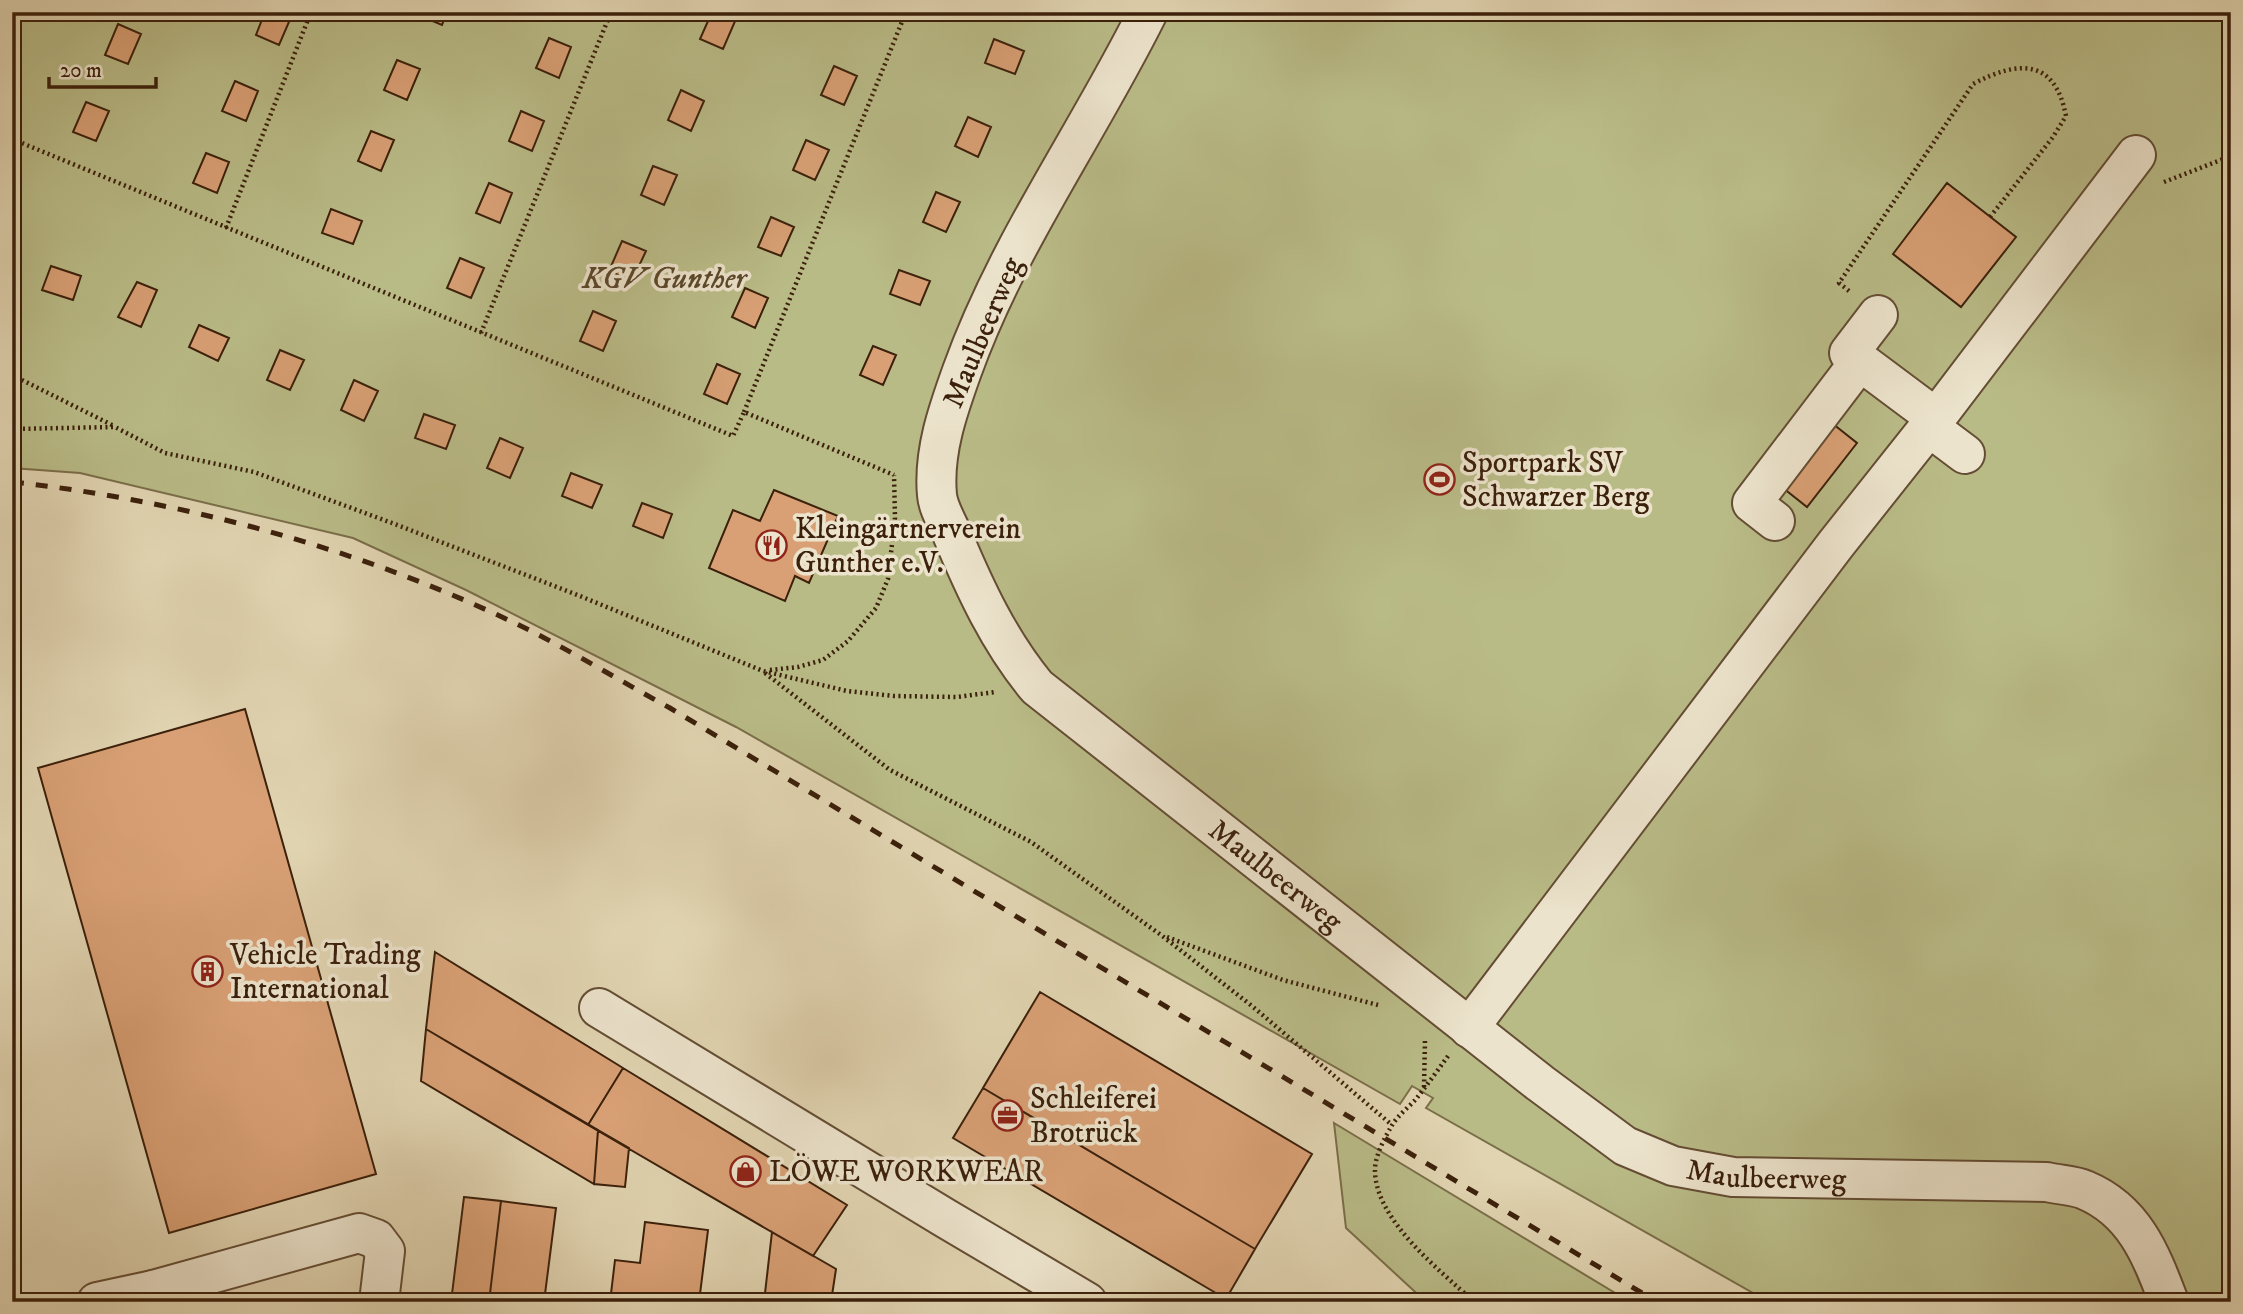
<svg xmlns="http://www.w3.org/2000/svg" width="2243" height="1314" font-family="'IM FELL DW Pica',serif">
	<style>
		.green { fill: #b9bb87; stroke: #7a6e49; stroke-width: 2 }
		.building { fill: #d9a075; stroke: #3b200b; stroke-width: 2 }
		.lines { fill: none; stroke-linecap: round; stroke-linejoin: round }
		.minor-casing { stroke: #644d34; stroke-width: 42 }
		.path { stroke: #3b200b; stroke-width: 4.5; stroke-dasharray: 2 3.5; stroke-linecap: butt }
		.minor { stroke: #ece3cc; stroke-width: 38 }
		.rail { stroke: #3b200b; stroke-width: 5; stroke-dasharray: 12 12; stroke-linecap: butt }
		.labels { text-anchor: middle; stroke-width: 7; stroke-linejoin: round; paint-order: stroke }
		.park-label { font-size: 30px; font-style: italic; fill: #5a472a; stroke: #ece3cc }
		.street-label { font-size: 30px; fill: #3b200b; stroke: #ece3cc }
		.poi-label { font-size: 30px; fill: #3b200b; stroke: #ece3cc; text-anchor: start }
	</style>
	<rect width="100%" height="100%" fill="#e1d4b1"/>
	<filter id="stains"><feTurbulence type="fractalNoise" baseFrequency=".00286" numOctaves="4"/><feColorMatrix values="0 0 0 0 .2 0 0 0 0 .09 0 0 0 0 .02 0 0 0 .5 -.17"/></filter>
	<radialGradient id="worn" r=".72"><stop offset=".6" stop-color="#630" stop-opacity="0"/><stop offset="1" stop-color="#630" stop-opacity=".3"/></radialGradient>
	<!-- green -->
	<path class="green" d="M12,12H2231V1302H1769L1426,1108L1433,1098L1412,1086L1400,1104L736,727L466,590L353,538L80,473L12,468Z
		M1334,1123L1630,1302H1426L1346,1228Z"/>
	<!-- building -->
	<path class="building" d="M265,12H286L292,15L279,45L256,35Z
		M420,12H447L442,25L418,15Z
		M712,12H720L736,19L723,49L700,39Z
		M118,24L141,34L128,64L105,55Z
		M549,38L571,47L559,78L536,68Z
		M994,39L1024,51L1015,74L985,63Z
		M397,60L420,69L407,100L384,90Z
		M834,66L857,76L844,105L821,95Z
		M235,81L258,91L246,121L222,111Z
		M681,90L704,101L691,131L668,120Z
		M86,102L109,111L96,141L73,132Z
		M521,111L544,121L532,151L509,141Z
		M968,117L991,127L978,157L955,146Z
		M371,131L394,140L381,171L358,161Z
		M806,140L829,150L815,180L793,170Z
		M206,153L229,162L217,193L193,183Z
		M653,166L677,175L664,205L641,195Z
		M489,183L512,193L500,223L476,213Z
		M1947,183L2016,237L1961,307L1893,254Z
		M936,192L960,202L946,232L923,222Z
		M331,209L362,221L353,244L322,233Z
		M771,217L794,227L781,256L758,247Z
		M622,241L646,251L632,281L609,271Z
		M460,258L484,268L471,298L447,288Z
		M51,266L81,276L73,300L42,290Z
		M899,270L930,281L920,305L890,294Z
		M137,282L157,290L141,327L118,317Z
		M745,288L768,298L755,328L732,317Z
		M593,311L616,321L603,351L580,341Z
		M199,325L229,338L218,361L189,347Z
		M873,346L896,355L883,385L860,375Z
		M280,350L304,360L290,390L267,380Z
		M717,364L740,374L727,404L704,394Z
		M354,380L378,391L364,421L341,410Z
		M424,414L455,425L446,449L415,438Z
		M1828,420L1857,443L1807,507L1778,484Z
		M500,438L523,448L510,478L487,468Z
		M571,473L602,485L592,508L562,496Z
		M774,490L838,516L809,583L795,576L785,601L709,568L733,510L760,521Z
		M642,503L672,514L663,538L633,526Z
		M245,709L376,1174L169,1233L38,768Z
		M435,952L623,1068L588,1125L426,1029Z
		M1040,992L1312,1154L1255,1249L983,1088Z
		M426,1029L598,1130L594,1184L421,1081Z
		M623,1068L847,1205L813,1256L588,1125Z
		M983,1088L1255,1249L1226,1299L953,1138Z
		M598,1130L629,1148L625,1187L594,1184Z
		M464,1197L501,1201L489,1302H451Z
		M501,1201L556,1208L544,1302H489Z
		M645,1222L708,1230L699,1302H610L615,1260L640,1263Z
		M772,1232L836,1269L831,1302H764Z"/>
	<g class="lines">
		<defs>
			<g id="minor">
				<path id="s1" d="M1148,12C1088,133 1008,243 962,371C948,410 933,452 937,495C938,508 947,522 952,534C975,589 999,641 1037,687L1540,1083L1625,1146L1673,1166L1733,1177L2047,1182C2059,1185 2074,1185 2085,1190C2135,1211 2151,1255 2169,1302"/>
				<path d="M1878,315L1849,353L1936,418"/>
				<path d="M1929,427L1965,454"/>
				<path d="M1775,521L1752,503L1860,361"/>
				<path d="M599,1008L945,1218L1087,1302"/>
				<path d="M1469,1028L1836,544L1936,418L2136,155"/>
				<path d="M97,1302L153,1290"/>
				<path d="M156,1302L153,1290L359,1233L376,1239L385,1251L379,1302"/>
			</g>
		</defs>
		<!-- minor casing -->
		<use href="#minor" class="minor-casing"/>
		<!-- path -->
		<path class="path" d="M12,139L733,436L744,412L894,475
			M2164,182L2231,156
			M226,228L311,12
			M1849,291L1839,283L1973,84C2018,60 2055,58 2066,116L2053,137L1990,217
			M481,333L611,12
			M12,375L114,426
			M744,412L906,12
			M12,429L115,427L165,453L254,472L392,523L580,596L763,671L847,691L894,696L957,697L995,692
			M770,670L798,667L823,660L848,641L876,608L888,579L895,518L894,475
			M765,673L890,770L1031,842L1161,935L1252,1006L1392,1125
			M1167,937L1283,980L1378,1005
			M1448,1056C1438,1070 1427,1085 1416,1099C1408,1108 1397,1116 1391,1127C1384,1139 1374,1158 1375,1172C1377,1222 1440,1270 1474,1302
			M1424,1087L1425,1040"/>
		<!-- minor -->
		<use href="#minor" class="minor"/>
		<!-- rail -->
		<path class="rail" d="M12,482C188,501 372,552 531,631C578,655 624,683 670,708L1657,1302"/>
	</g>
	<!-- icons -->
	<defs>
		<symbol id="stadium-ring" viewBox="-11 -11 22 22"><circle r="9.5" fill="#ece3cc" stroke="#8f2418" stroke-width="1.5"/><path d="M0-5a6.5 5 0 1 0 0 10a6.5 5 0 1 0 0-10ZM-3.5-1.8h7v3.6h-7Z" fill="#8f2418"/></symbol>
		<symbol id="restaurant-ring" viewBox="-11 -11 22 22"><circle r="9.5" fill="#ece3cc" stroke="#8f2418" stroke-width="1.5"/><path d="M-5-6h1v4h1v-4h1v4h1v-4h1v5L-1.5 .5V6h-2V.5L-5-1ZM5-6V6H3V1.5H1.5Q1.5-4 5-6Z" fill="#8f2418"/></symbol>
		<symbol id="building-ring" viewBox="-11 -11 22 22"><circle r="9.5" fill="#ece3cc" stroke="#8f2418" stroke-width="1.5"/><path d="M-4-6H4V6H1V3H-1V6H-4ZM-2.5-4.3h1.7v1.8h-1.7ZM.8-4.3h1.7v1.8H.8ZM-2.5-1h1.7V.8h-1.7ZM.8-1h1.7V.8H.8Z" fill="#8f2418"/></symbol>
		<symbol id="office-ring" viewBox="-11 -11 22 22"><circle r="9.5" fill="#ece3cc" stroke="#8f2418" stroke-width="1.5"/><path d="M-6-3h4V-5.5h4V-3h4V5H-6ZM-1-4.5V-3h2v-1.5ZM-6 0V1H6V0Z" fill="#8f2418"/></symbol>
		<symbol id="shop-ring" viewBox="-11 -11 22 22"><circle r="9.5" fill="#ece3cc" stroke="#8f2418" stroke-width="1.5"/><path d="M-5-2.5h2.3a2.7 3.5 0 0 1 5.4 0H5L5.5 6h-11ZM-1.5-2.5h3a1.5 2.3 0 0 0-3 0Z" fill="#8f2418"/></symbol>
	</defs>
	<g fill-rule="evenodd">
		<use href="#stadium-ring" x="1422" y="462" width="35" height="35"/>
		<use href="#restaurant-ring" x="754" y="528" width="35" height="35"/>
		<use href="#building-ring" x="190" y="954" width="35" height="35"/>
		<use href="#office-ring" x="990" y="1098" width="35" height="35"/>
		<use href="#shop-ring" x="728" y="1154" width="35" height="35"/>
	</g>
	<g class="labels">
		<!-- park labels -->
		<g class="park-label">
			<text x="664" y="288">KGV Gunther</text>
		</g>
		<!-- street labels -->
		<g class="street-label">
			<text transform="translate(982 332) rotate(-67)" y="10">Maulbeerweg</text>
			<text dy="10" stroke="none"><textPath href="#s1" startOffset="1054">Maulbeerweg</textPath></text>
			<text dy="10" stroke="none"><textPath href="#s1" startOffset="1642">Maulbeerweg</textPath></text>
		</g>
		<!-- poi labels -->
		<g class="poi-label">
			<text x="1462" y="472">Sportpark SV<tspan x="1462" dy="34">Schwarzer Berg</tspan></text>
			<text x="795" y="538">Kleingärtnerverein<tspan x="795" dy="34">Gunther e.V.</tspan></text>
			<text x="230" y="964">Vehicle Trading<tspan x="230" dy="34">International</tspan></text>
			<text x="1030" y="1108">Schleiferei<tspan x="1030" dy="34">Brotrück</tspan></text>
			<text x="769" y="1181">LÖWE WORKWEAR</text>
		</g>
	</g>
	<!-- margin -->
	<rect width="2243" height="1314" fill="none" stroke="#e1d4b1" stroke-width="42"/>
	<rect x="14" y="14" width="2215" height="1286" fill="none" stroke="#3b200b" stroke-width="3.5"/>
	<rect x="21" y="21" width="2201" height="1272" fill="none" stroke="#3b200b" stroke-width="2"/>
	<!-- scale -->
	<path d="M49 77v10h107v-10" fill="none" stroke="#3b200b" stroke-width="3.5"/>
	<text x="60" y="77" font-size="21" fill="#3b200b" stroke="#ece3cc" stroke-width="5" paint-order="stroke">20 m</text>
	<rect width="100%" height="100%" filter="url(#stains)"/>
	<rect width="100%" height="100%" fill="url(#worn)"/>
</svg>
